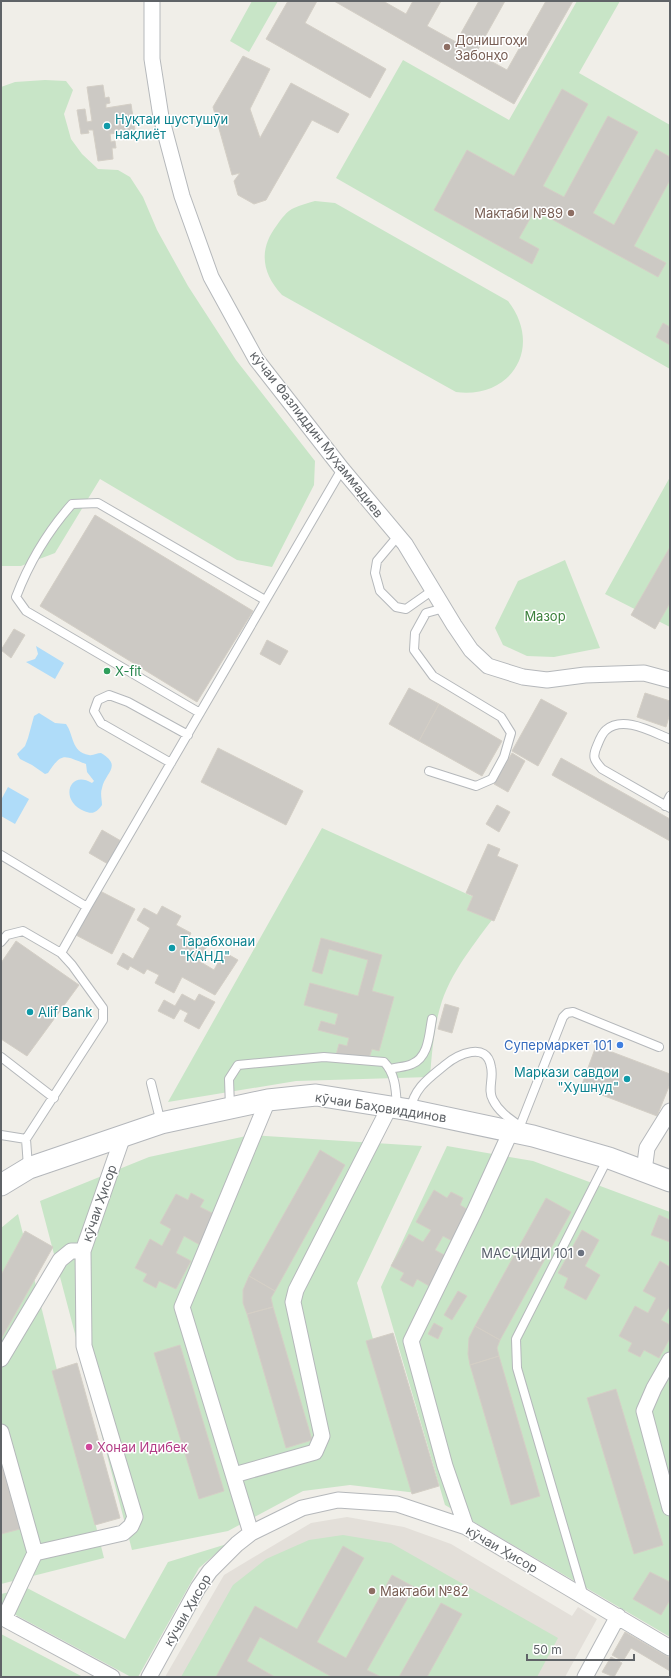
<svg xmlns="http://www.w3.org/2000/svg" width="671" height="1678" font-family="Inter,sans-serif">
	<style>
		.education { fill: #e3dfd9 }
		.green { fill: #c8e5c7 }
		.water { fill: #afdcf9 }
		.building { fill: #ccc9c4; stroke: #d4cfc6 }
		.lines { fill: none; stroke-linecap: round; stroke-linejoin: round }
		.lane-casing { stroke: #b5b8bb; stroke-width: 10 }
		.street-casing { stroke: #b5b8bb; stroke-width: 17 }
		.secondary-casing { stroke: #b4b7bb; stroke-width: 23 }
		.lane { stroke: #fff; stroke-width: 8 }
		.street { stroke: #fff; stroke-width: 15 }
		.secondary { stroke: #fff; stroke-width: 21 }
		.education-dot { fill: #8d6e63; stroke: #fff; stroke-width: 1.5 }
		.culture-dot { fill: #0f9aa8; stroke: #fff; stroke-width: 1.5 }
		.leisure-dot { fill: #2e9e5b; stroke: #fff; stroke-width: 1.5 }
		.shop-dot { fill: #3f7fe0; stroke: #fff; stroke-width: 1.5 }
		.worship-dot { fill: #6b7280; stroke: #fff; stroke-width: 1.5 }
		.hotel-dot { fill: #d1479c; stroke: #fff; stroke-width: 1.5 }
		.labels { text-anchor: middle; stroke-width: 3; stroke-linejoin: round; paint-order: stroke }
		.education-label { font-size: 13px; fill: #785e54; stroke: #fff; text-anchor: start }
		.culture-label { font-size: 13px; fill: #0d838f; stroke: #fff; text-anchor: start }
		.street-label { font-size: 13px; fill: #5f6367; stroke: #fff }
		.park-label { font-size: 13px; fill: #3c813c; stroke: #fff }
		.leisure-label { font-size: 13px; fill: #27864d; stroke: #fff; text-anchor: start }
		.shop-label { font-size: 13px; fill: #366cbe; stroke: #fff; text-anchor: end }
		.worship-label { font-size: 13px; fill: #5b616d; stroke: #fff; text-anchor: end }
		.hotel-label { font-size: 13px; fill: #b23c85; stroke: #fff; text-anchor: start }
	</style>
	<rect width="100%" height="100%" fill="#f0eee8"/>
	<!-- education -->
	<path class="education" d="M347,1517L404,1527L451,1544L572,1616L578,1607L597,1619L565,1677H165L224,1575L311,1523Z"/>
	<!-- green -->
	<path class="green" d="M252,1H278L249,52L230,41Z
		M577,1H620L579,73L670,125V369L336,178L403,60L509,120Z
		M45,80L66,81L73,90L64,114L71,139L82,154L98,169L118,170L130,177L143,197L157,230L188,286L236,360L315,461L314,485L272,567L237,560L100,479L55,553L21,566H1V87L15,82Z
		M315,201L335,203L508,301C543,346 513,399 456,392L282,295C262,273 258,250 277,225C281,219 287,211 294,208C300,205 308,203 315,201Z
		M670,477V627L605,594Z
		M565,560L600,648L554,657L527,656L503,645L495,628L518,581Z
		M322,828L500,909C479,938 454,967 442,1001C434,1025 432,1052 430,1077L296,1081L168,1102Z
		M251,1135L422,1146L357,1283L417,1493L350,1485L303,1491L228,1531L132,1550L40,1201L149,1157Z
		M447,1146L533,1161L670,1212V1637L445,1505L381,1287Z
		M18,1214L104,1558L1,1584V1228Z
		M343,1535L391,1543L558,1638L537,1677H181L233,1585L266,1559L309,1540Z
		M227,1544L199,1568L138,1677H131L1,1607V1594L27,1588L125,1639L168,1562Z
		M1,1634L83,1677H1Z"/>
	<!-- water -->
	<path class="water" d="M36,646L64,663L55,679L26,662L35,659L38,654Z
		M39,713L55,723L66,724C74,735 71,752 89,755C93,756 97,753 101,753C123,766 105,773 102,788C100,793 102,800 102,805C97,812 93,815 84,811C59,801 69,769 92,783L94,781L87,772L86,764C63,755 62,752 48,773L45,774L32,765L20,759L17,754L25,746L28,738L34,716Z
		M8,787L29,799L15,824L1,816V800Z"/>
	<!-- building -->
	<path class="building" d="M288,1H317L305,23L386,69L370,98L266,39Z
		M334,1H383L406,14L413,1H441L427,26L456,42L479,1H505L476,53L507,70L546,1H573L514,104Z
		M243,56L270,69L250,109L260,138L291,83L349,114L338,133L312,120L266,200L254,204L238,195L234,181L240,173L232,175L213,107Z
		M103,85L105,98L109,97L110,103L106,104V108L131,104L135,130L110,134L111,142L115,141L116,148H112L113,159L98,161L93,130H88L89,133L81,134L77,110L85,109L87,122L92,121L87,87Z
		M562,89L588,104L543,186L564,197L608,116L638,132L593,213L614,225L656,149L670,157V180L634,246L666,263L658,277L535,210L519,238L539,249L532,264L434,210L467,150L514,176Z
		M663,323L670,327V345L656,337Z
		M95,515L253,611L197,702L40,606Z
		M670,547V603L655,629L631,615Z
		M14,629L25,635L11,658L1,650Z
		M267,640L288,651L280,665L260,654Z
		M409,688L439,704L419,741L389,724Z
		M645,693L670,701V713L666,727L637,717Z
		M541,699L567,713L538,766L512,751Z
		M439,704L502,741L482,776L419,741Z
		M218,748L303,791L286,825L201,782Z
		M512,753L525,761L508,792L494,784Z
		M561,758L670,819V841L552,775Z
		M497,805L510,812L499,832L486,824Z
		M102,830L121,841L108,864L89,853Z
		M488,844L500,849L497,856L518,865L494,921L467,910L473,896L466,893Z
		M100,891L135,909L112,954L74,934Z
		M162,906L181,916L176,925L191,933L188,939L196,944L199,938L208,944L199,961L214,970L224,952L238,960L215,995L182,977L174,993L155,983L159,975L147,969L144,974L130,966L128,970L117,964L123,953L133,959L150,928L137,920L144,908L157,915Z
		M321,938L382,955L372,991L394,997L379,1051L372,1049L367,1064L336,1055L339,1044L347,1046L349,1038L318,1030L321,1021L335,1025L338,1014L304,1005L310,983L358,996L368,960L329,949L322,974L312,971Z
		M16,941L79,985L27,1056L1,1039V963Z
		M182,994L195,1001L199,994L215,1002L199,1029L184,1021L188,1013L180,1009L174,1019L158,1011L164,1000L175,1006Z
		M445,1004L459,1008L452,1033L438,1029Z
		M596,1046L670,1074V1084L657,1116L581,1087Z
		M320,1150L345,1165L275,1291L249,1276Z
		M434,1190L447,1198L451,1192L463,1198L460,1205L473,1213L456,1243L443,1236L435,1250L448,1257L431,1287L417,1279L413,1287L400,1280L404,1273L391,1266L409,1234L423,1242L431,1230L416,1222Z
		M191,1193L204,1200L200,1207L216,1215L200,1245L184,1236L176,1253L191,1261L176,1289L159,1281L156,1288L143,1281L147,1274L135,1268L150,1239L162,1246L171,1229L160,1223L176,1194L188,1200Z
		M546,1198L571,1212L500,1340L475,1326Z
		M659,1215L670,1220V1242L651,1235Z
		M582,1230L599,1240L585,1266L600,1275L586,1300L564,1288L568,1278L558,1273Z
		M25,1231L53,1247L1,1339V1275Z
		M660,1261L670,1267V1306L661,1320L670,1325V1338L659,1358L644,1350L640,1357L628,1351L632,1343L619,1336L635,1306L648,1313L656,1298L643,1291Z
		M249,1276L275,1291L271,1298L273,1307L247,1314L243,1303V1290Z
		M458,1291L467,1296L452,1320L444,1315Z
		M273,1307L312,1440L286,1448L247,1314Z
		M434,1323L443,1328L438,1339L428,1334Z
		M475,1326L500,1340L497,1348L499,1356L470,1365L468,1354L469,1338Z
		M393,1333L439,1486L412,1494L366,1341Z
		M180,1345L224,1491L199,1499L154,1353Z
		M499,1356L540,1496L511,1505L470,1365Z
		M77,1363L120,1518L95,1525L52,1371Z
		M616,1389L663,1545L634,1554L587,1398Z
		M1,1462L20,1529L1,1534Z
		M343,1546L364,1558L317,1642L346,1658L392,1575L414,1587L367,1670L381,1677H332L260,1637L247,1661L275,1677H216L255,1606L297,1629Z
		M650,1572L670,1582V1600L661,1615L633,1599Z
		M441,1603L462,1614L427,1677H399Z
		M625,1632L670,1658V1671L631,1648L623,1661L612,1655Z
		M611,1657L622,1663L614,1677L602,1672Z"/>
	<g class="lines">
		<defs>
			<path id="lane" d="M398,536L377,561L375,573L380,591L396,607L406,609L433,590
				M200,713L26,611L16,597C29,563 48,531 72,504L98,503L265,600
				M670,739C652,732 623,715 606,730C602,733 599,741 597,746C592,757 594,760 602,769L670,808
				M171,763L101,723L94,711L98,700L109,695L128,702L188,735
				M429,771L476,786L492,779L504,757L511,733L501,717L433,676L414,650L415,633L426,613L444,608
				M665,806L670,796
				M1,855L87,907L61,953L72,965L103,1008V1020L26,1139L28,1167
				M87,907L342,469
				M1,942L7,935L23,931L61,953
				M1,1057L54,1098
				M390,1069C397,1067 406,1067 412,1064C429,1057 429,1034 432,1019
				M151,1083L161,1123
				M230,1107L229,1079L238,1065L324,1057L384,1062C396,1074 396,1092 397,1108
				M410,1110C415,1087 428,1079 445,1065C457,1055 487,1040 491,1067C494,1078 487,1090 493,1100C499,1112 510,1119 521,1127
				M520,1126L563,1017L567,1013L573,1012L659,1047
				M1,1135L26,1139
				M584,1597L517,1368L516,1339L608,1158"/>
			<path id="street" d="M152,1V59L161,117L182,196L211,277L256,359L342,469L405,544L454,625L471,650L488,666L523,677L547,680L585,675L644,673L670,680
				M644,1171L647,1148L670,1111
				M1,1359L60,1260L71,1251H83L123,1136
				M670,1360L654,1388L644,1411L670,1508
				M1,1432L35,1553L4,1619
				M234,1475L315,1452L322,1436L293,1302L296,1290L389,1108
				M466,1527L445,1466L411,1341L474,1212L511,1131
				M251,1533L182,1307L268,1100
				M35,1553L123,1533L131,1526L135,1517L84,1346L83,1251
				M1,1617L112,1677
				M149,1677L198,1588L210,1571L237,1544L251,1533L302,1508L338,1500L397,1504L466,1527L670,1648
				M585,1677L618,1616"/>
			<path id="secondary" d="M1,1185L29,1168L161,1123L268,1100L316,1095L410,1110L533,1136L609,1158L670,1181"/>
		</defs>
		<!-- lane casing -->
		<use href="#lane" class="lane-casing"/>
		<!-- street casing -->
		<use href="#street" class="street-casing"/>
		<!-- secondary casing -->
		<use href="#secondary" class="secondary-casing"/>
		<!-- lane -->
		<use href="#lane" class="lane"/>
		<!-- street -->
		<use href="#street" class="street"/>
		<!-- secondary -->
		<use href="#secondary" class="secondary"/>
	</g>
	<!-- markers -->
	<g class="education-dot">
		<circle cx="447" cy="47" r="4"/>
		<circle cx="571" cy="213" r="4"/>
		<circle cx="372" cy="1591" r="4"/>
	</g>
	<g class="culture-dot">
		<circle cx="107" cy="126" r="4"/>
		<circle cx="172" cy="948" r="4"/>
		<circle cx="30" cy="1012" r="4"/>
		<circle cx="627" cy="1079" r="4"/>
	</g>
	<circle class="leisure-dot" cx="107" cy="671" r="4"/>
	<circle class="shop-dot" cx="620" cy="1045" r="4"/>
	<circle class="worship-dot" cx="581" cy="1253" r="4"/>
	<circle class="hotel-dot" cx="89" cy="1447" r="4"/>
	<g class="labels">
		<!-- education labels -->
		<g class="education-label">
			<text x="455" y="45">Донишгоҳи<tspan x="455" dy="15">Забонҳо</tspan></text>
			<text x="563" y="218" text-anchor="end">Мактаби №89</text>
			<text x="380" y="1596">Мактаби №82</text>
		</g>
		<!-- culture labels -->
		<g class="culture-label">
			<text x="115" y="124">Нуқтаи шустушӯи<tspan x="115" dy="15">нақлиёт</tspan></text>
			<text x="180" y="946">Тарабхонаи<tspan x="180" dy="15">"КАНД"</tspan></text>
			<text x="38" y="1017">Alif Bank</text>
			<text x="619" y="1077" text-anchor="end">Маркази савдои<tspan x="619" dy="15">"Хушнуд"</tspan></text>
		</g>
		<!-- street labels -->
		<g class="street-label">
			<text transform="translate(317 434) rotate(52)" y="5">кӯчаи Фазлиддин Муҳаммадиев</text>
			<text transform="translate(381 1107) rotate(9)" y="5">кӯчаи Баҳовиддинов</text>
			<text transform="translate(99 1203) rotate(-71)" y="5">кӯчаи Ҳисор</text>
			<text transform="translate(502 1549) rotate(30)" y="5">кӯчаи Ҳисор</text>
			<text transform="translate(187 1610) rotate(-60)" y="5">кӯчаи Ҳисор</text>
		</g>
		<!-- park labels -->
		<g class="park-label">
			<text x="545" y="621">Мазор</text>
		</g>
		<!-- leisure labels -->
		<g class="leisure-label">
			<text x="115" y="676">X-fit</text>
		</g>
		<!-- shop labels -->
		<g class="shop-label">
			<text x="612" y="1050">Супермаркет 101</text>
		</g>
		<!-- worship labels -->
		<g class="worship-label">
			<text x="573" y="1258">МАСҶИДИ 101</text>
		</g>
		<!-- hotel labels -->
		<g class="hotel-label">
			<text x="97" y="1452">Хонаи Идибек</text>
		</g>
	</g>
	<!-- border -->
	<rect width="671" height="1678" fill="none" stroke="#5f6367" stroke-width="4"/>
	<!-- scale -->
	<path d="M527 1654v6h107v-6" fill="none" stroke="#5f6367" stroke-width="2"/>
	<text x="533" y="1654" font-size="12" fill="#5f6367" stroke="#ffffff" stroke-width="3" paint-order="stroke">50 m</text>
</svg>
